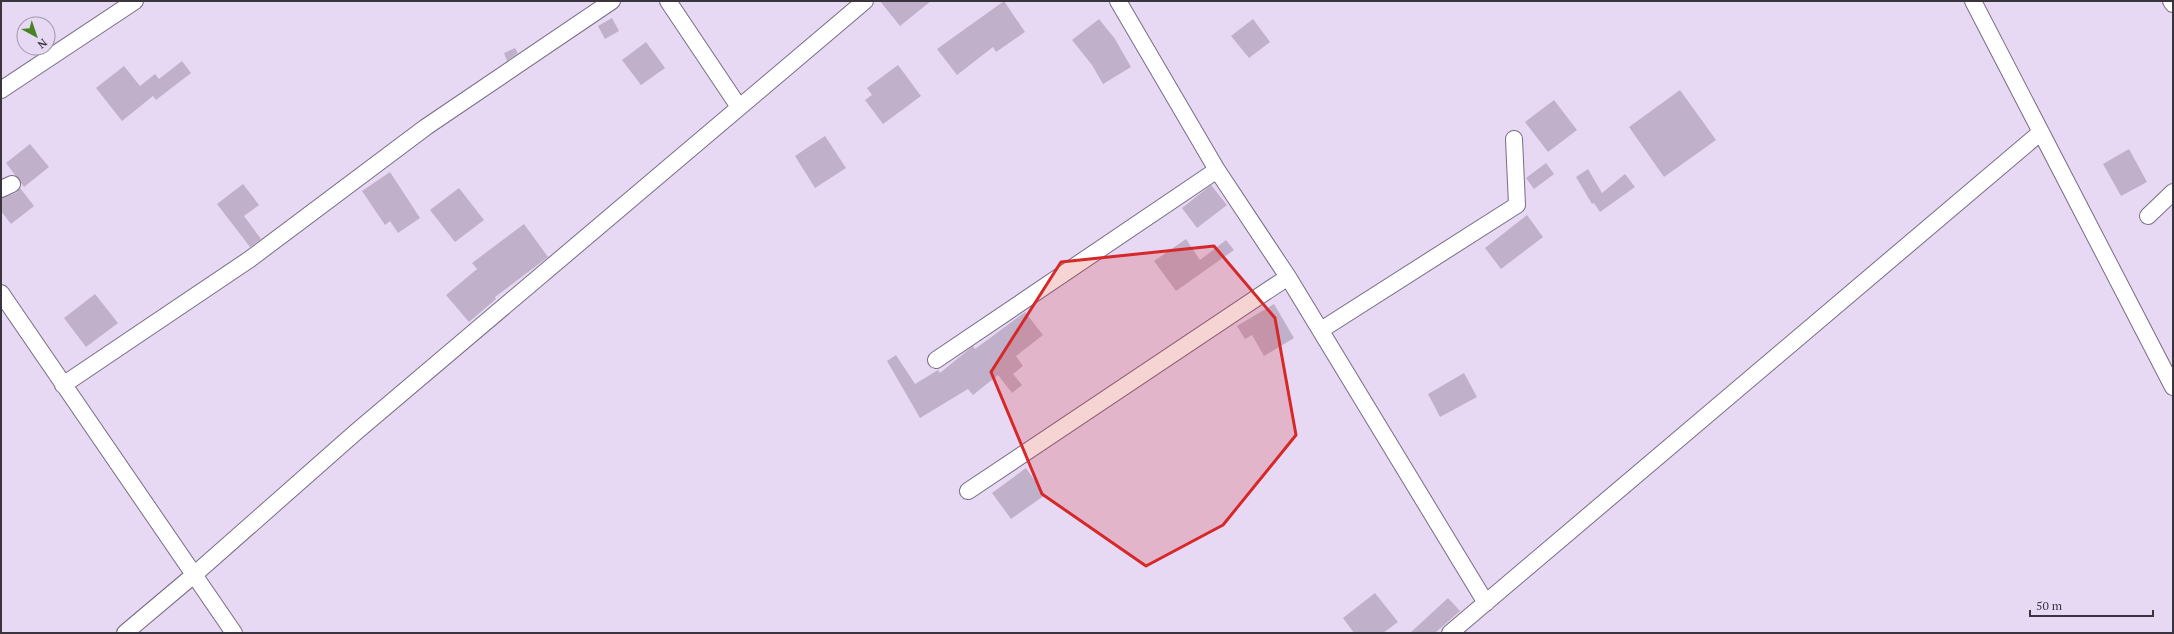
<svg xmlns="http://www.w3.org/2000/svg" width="2174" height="634" font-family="'PT Serif',serif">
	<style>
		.building { fill: #c1b0c9 }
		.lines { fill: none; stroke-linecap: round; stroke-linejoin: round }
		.minor-casing { stroke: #786c84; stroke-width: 18 }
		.minor { stroke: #fff; stroke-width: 16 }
		.marked { fill: #d62828; fill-opacity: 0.2; stroke: #d62828; stroke-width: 3; stroke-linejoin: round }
	</style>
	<rect width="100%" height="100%" fill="#e7d9f4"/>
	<!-- building -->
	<path class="building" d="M880,1H931L900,26Z
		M1004,1L1025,32L996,52L993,47L957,75L937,49Z
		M612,18L619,31L605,39L598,26Z
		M1099,19L1115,39L1131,67L1103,84L1092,65L1072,40Z
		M1253,19L1270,42L1249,58L1231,36Z
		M646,42L665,68L641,85L622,60Z
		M515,48L518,53L507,61L504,53Z
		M182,61L191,73L156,100L153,96L122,121L96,88L124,66L140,86L155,74L159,79Z
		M898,65L921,96L883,124L865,100L872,95L867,88Z
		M1680,90L1716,140L1664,177L1629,127Z
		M1554,100L1577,130L1548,152L1525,122Z
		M825,136L846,168L815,188L795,156Z
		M30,144L49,167L24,187L6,163Z
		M2129,149L2147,182L2121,196L2103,164Z
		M1546,163L1554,174L1534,189L1526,178Z
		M1588,169L1602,193L1625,174L1635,187L1600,212L1594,203L1592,204L1576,177Z
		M390,172L420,218L398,233L390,221L385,225L362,191Z
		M243,184L259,205L244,216L261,239L250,247L217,204Z
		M1211,185L1227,205L1197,228L1182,208Z
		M20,188L34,206L11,224L1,211V198L16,193Z
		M459,188L484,220L455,242L430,210Z
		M1527,215L1543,237L1501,269L1485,248Z
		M524,224L548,257L495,297L496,299L469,322L446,295L477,269L472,263Z
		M1186,239L1200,260L1226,240L1234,250L1176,291L1154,261Z
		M95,294L118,323L86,347L64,318Z
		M1274,304L1294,338L1264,356L1252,335L1245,339L1237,326Z
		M1025,312L1043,335L1016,356L1023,366L1013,374L1022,385L1012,393L998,375L973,395L968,389L920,418L887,361L896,355L915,384L938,370L940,373L968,350L973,346L975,349Z
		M1464,373L1477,397L1440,417L1428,394Z
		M1026,468L1045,495L1011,519L992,493Z
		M1375,593L1398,622L1383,633H1354L1343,618Z
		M1448,598L1460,611L1435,633H1410Z"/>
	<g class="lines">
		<defs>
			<path id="minor" d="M668,1L739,107
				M1118,1L1217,170L1288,277L1486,603
				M1973,1L2173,387
				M2171,1L2173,4
				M1,90L135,1
				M1,189L12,184
				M2148,216L2173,192
				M1,293L234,633
				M1321,330L1517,205L1514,139
				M936,360L1217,170
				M63,385L250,259L426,127L612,1
				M968,491L1288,277
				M125,633L195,574L356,432L865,1
				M1450,633L2041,132"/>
		</defs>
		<!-- minor casing -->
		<use href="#minor" class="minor-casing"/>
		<!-- minor -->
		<use href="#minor" class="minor"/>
	</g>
	<!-- marked area -->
	<path class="marked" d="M1214,246L1275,318L1296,435L1223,525L1146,566L1042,494L991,372L1061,262Z"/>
	<!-- border -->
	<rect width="2174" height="634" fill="none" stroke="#39343e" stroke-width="4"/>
	<!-- north arrow -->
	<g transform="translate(36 36) rotate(140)"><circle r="19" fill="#e7d9f4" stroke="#a197ab"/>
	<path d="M0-3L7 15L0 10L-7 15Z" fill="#468424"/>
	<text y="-6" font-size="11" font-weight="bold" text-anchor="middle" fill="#39343e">N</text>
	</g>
	<!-- scale -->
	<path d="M2030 610v6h123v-6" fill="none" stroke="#39343e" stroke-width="2"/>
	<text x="2036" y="610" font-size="12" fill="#39343e" stroke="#e7d9f4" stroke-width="3" paint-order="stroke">50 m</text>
</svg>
